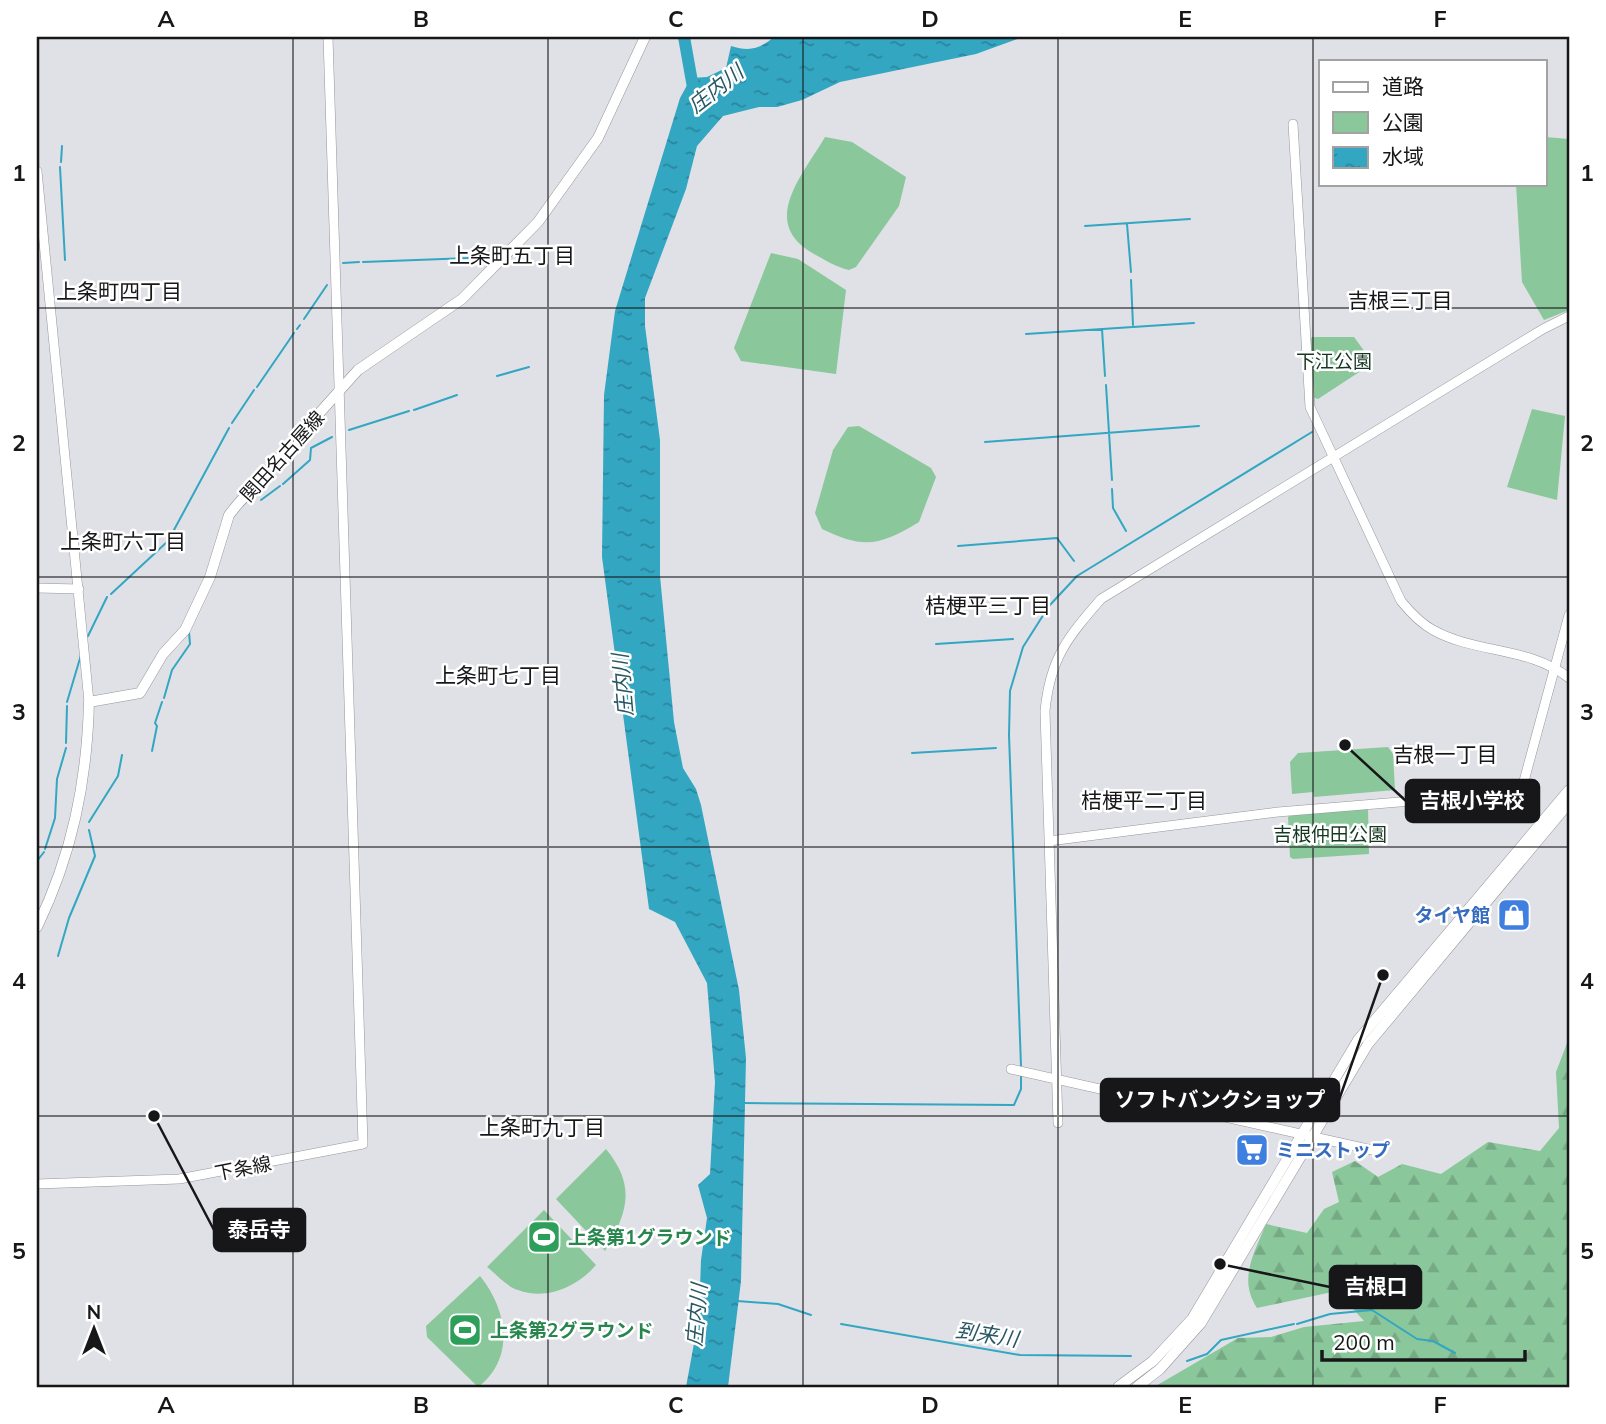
<svg xmlns="http://www.w3.org/2000/svg" width="1606" height="1424" font-family="Mulish,'Noto Sans JP',sans-serif">
	<style>
		.forest { fill: url(#forest-firs) }
		.green { fill: #8ac79b }
		.water { fill: url(#water-ripples) }
		.lines { fill: none; stroke-linecap: round; stroke-linejoin: round }
		.stream { stroke: #33a6c2; stroke-width: 2 }
		.river { stroke: #33a6c2; stroke-width: 12 }
		.secondary-casing { stroke: #95969c; stroke-width: 10 }
		.primary-casing { stroke: #95969c; stroke-width: 11 }
		.secondary { stroke: #fff; stroke-width: 9 }
		.primary { stroke: #fff; stroke-width: 10 }
		.grid { fill: none; stroke: #171719; stroke-width: 2; stroke-opacity: 0.55 }
		.labels { text-anchor: middle; stroke-width: 5; stroke-linejoin: round; paint-order: stroke }
		.park-label { font-size: 19px; fill: #163721; stroke: #fff }
		.street-label { font-size: 19px; fill: #171719; stroke: #fff }
		.shop-label { font-size: 19px; font-weight: bold; fill: #366cbe; stroke: #fff; text-anchor: end }
		.leisure-label { font-size: 19px; font-weight: bold; fill: #27864d; stroke: #fff; text-anchor: start }
		.water-label { font-size: 21px; font-style: italic; fill: #295864; stroke: #fff }
		.neighbourhood-label { font-size: 21px; fill: #171719; stroke: #fff }
		.leader { fill: none; stroke: #171719; stroke-width: 2.5 }
		.callout-dot { fill: #171719; stroke: #fff; stroke-width: 2.5 }
		.callout { fill: #171719; stroke: #171719; stroke-width: 2.5 }
		.callout-label { font-size: 21px; text-anchor: middle; font-weight: bold; fill: #fff }
		.neatline { fill: none; stroke: #171719; stroke-width: 2.5 }
		.grid-label { font-size: 23px; text-anchor: middle; font-weight: bold; fill: #171719 }
	</style>
	<defs>
		<pattern id="forest-firs" width="22" height="20" patternUnits="userSpaceOnUse" patternTransform="scale(1.75)"><rect width="22" height="20" fill="#8ac79b"/><path d="M5 1l3.5 6h-7zM16 11l3.5 6h-7z" fill="#76aa85"/></pattern>
		<pattern id="water-ripples" width="26" height="14" patternUnits="userSpaceOnUse" patternTransform="scale(1.75)"><rect width="26" height="14" fill="#33a6c2"/><path d="M2 4q2-2 4 0t4 0M15 11q2-2 4 0t4 0" fill="none" stroke="#2a869d"/></pattern>
	</defs>
	<rect width="100%" height="100%" fill="#dfe1e6"/>
	<!-- forest -->
	<path class="forest" d="M1569,1038V1387H1154L1238,1338L1271,1337L1304,1327L1364,1321L1337,1291L1257,1308C1238,1279 1254,1254 1266,1224L1307,1233L1324,1209L1339,1202L1332,1172L1355,1161L1378,1177L1402,1164L1441,1174L1488,1142L1540,1151L1559,1128L1556,1072Z"/>
	<!-- green -->
	<path class="green" d="M825,137L852,142L906,177L899,206L856,267L849,270C836,267 825,260 814,254C758,223 803,175 825,137Z
		M1545,137L1569,139V310L1544,320L1522,282L1516,184H1545Z
		M771,253L798,259L846,290L836,374L741,361L734,348Z
		M1312,337H1354L1373,363L1318,399L1312,397L1309,342Z
		M1532,409L1565,416L1557,500L1507,487Z
		M859,426L931,468L936,477L919,522C880,546 863,549 822,529L815,513L833,450L848,427Z
		M1388,747L1393,754L1395,790L1314,797L1313,792L1292,794L1290,762L1298,753Z
		M1368,808L1369,854L1293,859L1290,857L1288,817L1291,815Z
		M606,1149C637,1187 627,1213 605,1251L556,1199Z
		M544,1210L596,1265C578,1286 547,1301 518,1290C507,1287 496,1274 487,1267Z
		M480,1276C507,1309 516,1358 478,1387L427,1337L426,1326Z"/>
	<!-- water -->
	<path class="water" d="M774,37H1023L976,54L840,82L802,100L777,107H759L723,116L697,146L686,189L645,298V326L660,440V576L674,722L683,768L696,789L701,805L739,990L746,1058L741,1281L728,1387H686L699,1316L701,1260L707,1218L698,1185L710,1174L715,1082L707,983L675,922L649,909L602,557L604,395L615,311L680,98L691,78L707,77L726,68L731,46C750,52 759,49 774,37Z"/>
	<g class="lines">
		<!-- stream -->
		<path class="stream" d="M61,162L62,146
			M60,167L65,260
			M1127,224L1131,272
			M1085,226L1190,219
			M363,262L496,257
			M343,263L359,262
			M1131,280L1133,325
			M304,319L327,285
			M297,329L300,325
			M1102,329L1105,376
			M1026,334L1194,323
			M497,376L529,367
			M1106,385L1112,480
			M257,387L294,333
			M414,410L457,395
			M232,423L254,390
			M349,430L409,411
			M985,442L1199,426
			M283,484L310,460L311,448L332,437
			M1112,489L1113,508L1126,531
			M261,500L280,486
			M242,506L249,499
			M958,546L1057,538L1074,561
			M111,594L168,541L229,428
			M88,636L107,597
			M936,644L1013,639
			M164,698L172,670L190,644L189,632
			M67,702L81,655
			M66,743L67,706
			M152,751L157,726L155,723L162,702
			M912,753L996,748
			M89,822L118,776L122,755
			M45,849L55,818L57,779L66,748
			M37,861L44,852
			M58,956L69,918L95,856L89,830
			M1021,1066L1009,735L1010,691L1023,647L1049,606L1077,576L1312,432
			M744,1103L1014,1105L1021,1089V1075
			M737,1301L778,1304L811,1315
			M841,1324L1020,1355L1131,1356
			M1297,1324L1330,1314L1372,1310L1417,1339L1433,1341L1455,1353
			M1187,1361L1207,1354L1221,1340L1294,1324"/>
		<!-- river -->
		<path class="river" d="M684,37L694,93"/>
		<defs>
			<path id="secondary" d="M1293,124L1310,407L1401,601C1410,612 1420,623 1433,630C1476,654 1528,646 1569,678
				M37,171L89,702
				M37,588L79,589
				M1049,841L1278,812L1521,792L1569,615
				M1011,1069L1381,1152
				M1058,1123L1045,711C1050,658 1068,637 1101,599L1543,329L1569,316
				M37,1184L179,1179L363,1144L328,37"/>
			<path id="primary" d="M37,927C72,855 87,782 89,702L140,693L163,654L185,630L210,577L229,515L237,505L358,370L462,299L538,222L598,138L645,37
				M1118,1387L1153,1361L1192,1319L1358,1040L1569,790
				M1137,1387L1160,1369L1201,1323L1368,1044L1569,803"/>
		</defs>
		<!-- secondary casing -->
		<use href="#secondary" class="secondary-casing"/>
		<!-- primary casing -->
		<use href="#primary" class="primary-casing"/>
		<!-- secondary -->
		<use href="#secondary" class="secondary"/>
		<!-- primary -->
		<use href="#primary" class="primary"/>
	</g>
	<!-- grid -->
	<path class="grid" d="M293,37V1387M548,37V1387M803,37V1387M1058,37V1387M1313,37V1387M37,308H1569M37,577H1569M37,847H1569M37,1116H1569"/>
	<!-- icons -->
	<defs>
		<symbol id="shop-square" viewBox="-11 -11 22 22"><rect x="-9" y="-9" width="18" height="18" rx="4" fill="#3f7fe0" stroke="#fff"/><path d="M-5-2.5h2.3a2.7 3.5 0 0 1 5.4 0H5L5.5 6h-11ZM-1.5-2.5h3a1.5 2.3 0 0 0-3 0Z" fill="#fff"/></symbol>
		<symbol id="supermarket-square" viewBox="-11 -11 22 22"><rect x="-9" y="-9" width="18" height="18" rx="4" fill="#3f7fe0" stroke="#fff"/><path d="M-6-5.5h2.5l.6 2H6L4.5 2H-2.5L-4.4-4H-6ZM-1.5 3.2a1.3 1.3 0 1 0 .1 0ZM3 3.2a1.3 1.3 0 1 0 .1 0Z" fill="#fff"/></symbol>
		<symbol id="stadium-square" viewBox="-11 -11 22 22"><rect x="-9" y="-9" width="18" height="18" rx="4" fill="#2e9e5b" stroke="#fff"/><path d="M0-5a6.5 5 0 1 0 0 10a6.5 5 0 1 0 0-10ZM-3.5-1.8h7v3.6h-7Z" fill="#fff"/></symbol>
	</defs>
	<g fill-rule="evenodd">
		<use href="#shop-square" x="1495" y="896" width="38" height="38"/>
		<use href="#supermarket-square" x="1233" y="1131" width="38" height="38"/>
		<use href="#stadium-square" x="525" y="1218" width="38" height="38"/>
		<use href="#stadium-square" x="446" y="1311" width="38" height="38"/>
	</g>
	<g class="labels">
		<!-- park labels -->
		<g class="park-label">
			<text x="1334" y="368">下江公園</text>
			<text x="1330" y="841">吉根仲田公園</text>
		</g>
		<!-- street labels -->
		<g class="street-label">
			<text transform="translate(282 456) rotate(-48)" y="7">関田名古屋線</text>
			<text transform="translate(243 1168) rotate(-11)" y="7">下条線</text>
		</g>
		<!-- shop labels -->
		<g class="shop-label">
			<text x="1490" y="922">タイヤ館</text>
			<text x="1276" y="1157" text-anchor="start">ミニストップ</text>
		</g>
		<!-- leisure labels -->
		<g class="leisure-label">
			<text x="568" y="1244">上条第1グラウンド</text>
			<text x="490" y="1337">上条第2グラウンド</text>
		</g>
		<!-- water labels -->
		<g class="water-label">
			<text transform="translate(716 89) rotate(-38)" y="7">庄内川</text>
			<text transform="translate(623 685) rotate(-95)" y="7">庄内川</text>
			<text transform="translate(697 1315) rotate(-85)" y="7">庄内川</text>
			<text transform="translate(987 1335) rotate(9)" y="7">到来川</text>
		</g>
		<!-- neighbourhood labels -->
		<g class="neighbourhood-label">
			<text x="512" y="263">上条町五丁目</text>
			<text x="119" y="299">上条町四丁目</text>
			<text x="1400" y="308">吉根三丁目</text>
			<text x="123" y="549">上条町六丁目</text>
			<text x="988" y="613">桔梗平三丁目</text>
			<text x="498" y="683">上条町七丁目</text>
			<text x="1445" y="762">吉根一丁目</text>
			<text x="1144" y="808">桔梗平二丁目</text>
			<text x="542" y="1135">上条町九丁目</text>
		</g>
	</g>
	<!-- callouts -->
	<path class="leader" d="M1345 745L1406 801M1383 975L1339 1100M154 1116L214 1230M1220 1264L1330 1287"/>
	<g class="callout-dot">
		<circle cx="1345" cy="745" r="7"/>
		<circle cx="1383" cy="975" r="7"/>
		<circle cx="154" cy="1116" r="7"/>
		<circle cx="1220" cy="1264" r="7"/>
	</g>
	<g class="callout">
		<rect x="1406" y="780" width="133" height="42" rx="7"/>
		<rect x="1101" y="1079" width="238" height="42" rx="7"/>
		<rect x="214" y="1209" width="91" height="42" rx="7"/>
		<rect x="1330" y="1266" width="91" height="42" rx="7"/>
	</g>
	<g class="callout-label">
		<text x="1472" y="808">吉根小学校</text>
		<text x="1220" y="1107">ソフトバンクショップ</text>
		<text x="259" y="1237">泰岳寺</text>
		<text x="1376" y="1294">吉根口</text>
	</g>
	<!-- border -->
	<rect width="1606" height="1424" fill="none" stroke="#ffffff" stroke-width="77"/>
	<!-- legend -->
	<rect x="1319" y="60" width="228" height="126" fill="#ffffff" stroke="#a2a2a3" stroke-width="2"/>
	<rect x="1333" y="82" width="35" height="10" fill="#ffffff" stroke="#a2a2a3" stroke-width="2"/>
	<text x="1382" y="94" font-size="21" fill="#171719">道路</text>
	<rect x="1333" y="112" width="35" height="21" fill="#8ac79b" stroke="#a2a2a3" stroke-width="2"/>
	<text x="1382" y="130" font-size="21" fill="#171719">公園</text>
	<rect x="1333" y="147" width="35" height="21" fill="url(#water-ripples)" stroke="#a2a2a3" stroke-width="2"/>
	<text x="1382" y="164" font-size="21" fill="#171719">水域</text>
	<!-- north arrow -->
	<g transform="translate(94 1329)" stroke="#ffffff" stroke-width="5" paint-order="stroke">
	<path d="M0-5L12 26L0 18L-12 26Z" fill="#171719"/>
	<text y="-10" font-size="19" font-weight="bold" text-anchor="middle" fill="#171719">N</text>
	</g>
	<!-- scale -->
	<path d="M1322 1350v10h203v-10" fill="none" stroke="#171719" stroke-width="3.5"/>
	<text x="1333" y="1350" font-size="21" fill="#171719" stroke="#ffffff" stroke-width="5" paint-order="stroke">200 m</text>
	<rect x="38" y="38" width="1530" height="1348" class="neatline"/>
	<g class="grid-label">
		<text x="166" y="27">A</text>
		<text x="421" y="27">B</text>
		<text x="676" y="27">C</text>
		<text x="930" y="27">D</text>
		<text x="1185" y="27">E</text>
		<text x="1440" y="27">F</text>
		<text x="19" y="181">1</text>
		<text x="1587" y="181">1</text>
		<text x="19" y="451">2</text>
		<text x="1587" y="451">2</text>
		<text x="19" y="720">3</text>
		<text x="1587" y="720">3</text>
		<text x="19" y="989">4</text>
		<text x="1587" y="989">4</text>
		<text x="19" y="1259">5</text>
		<text x="1587" y="1259">5</text>
		<text x="166" y="1413">A</text>
		<text x="421" y="1413">B</text>
		<text x="676" y="1413">C</text>
		<text x="930" y="1413">D</text>
		<text x="1185" y="1413">E</text>
		<text x="1440" y="1413">F</text>
	</g>
</svg>
